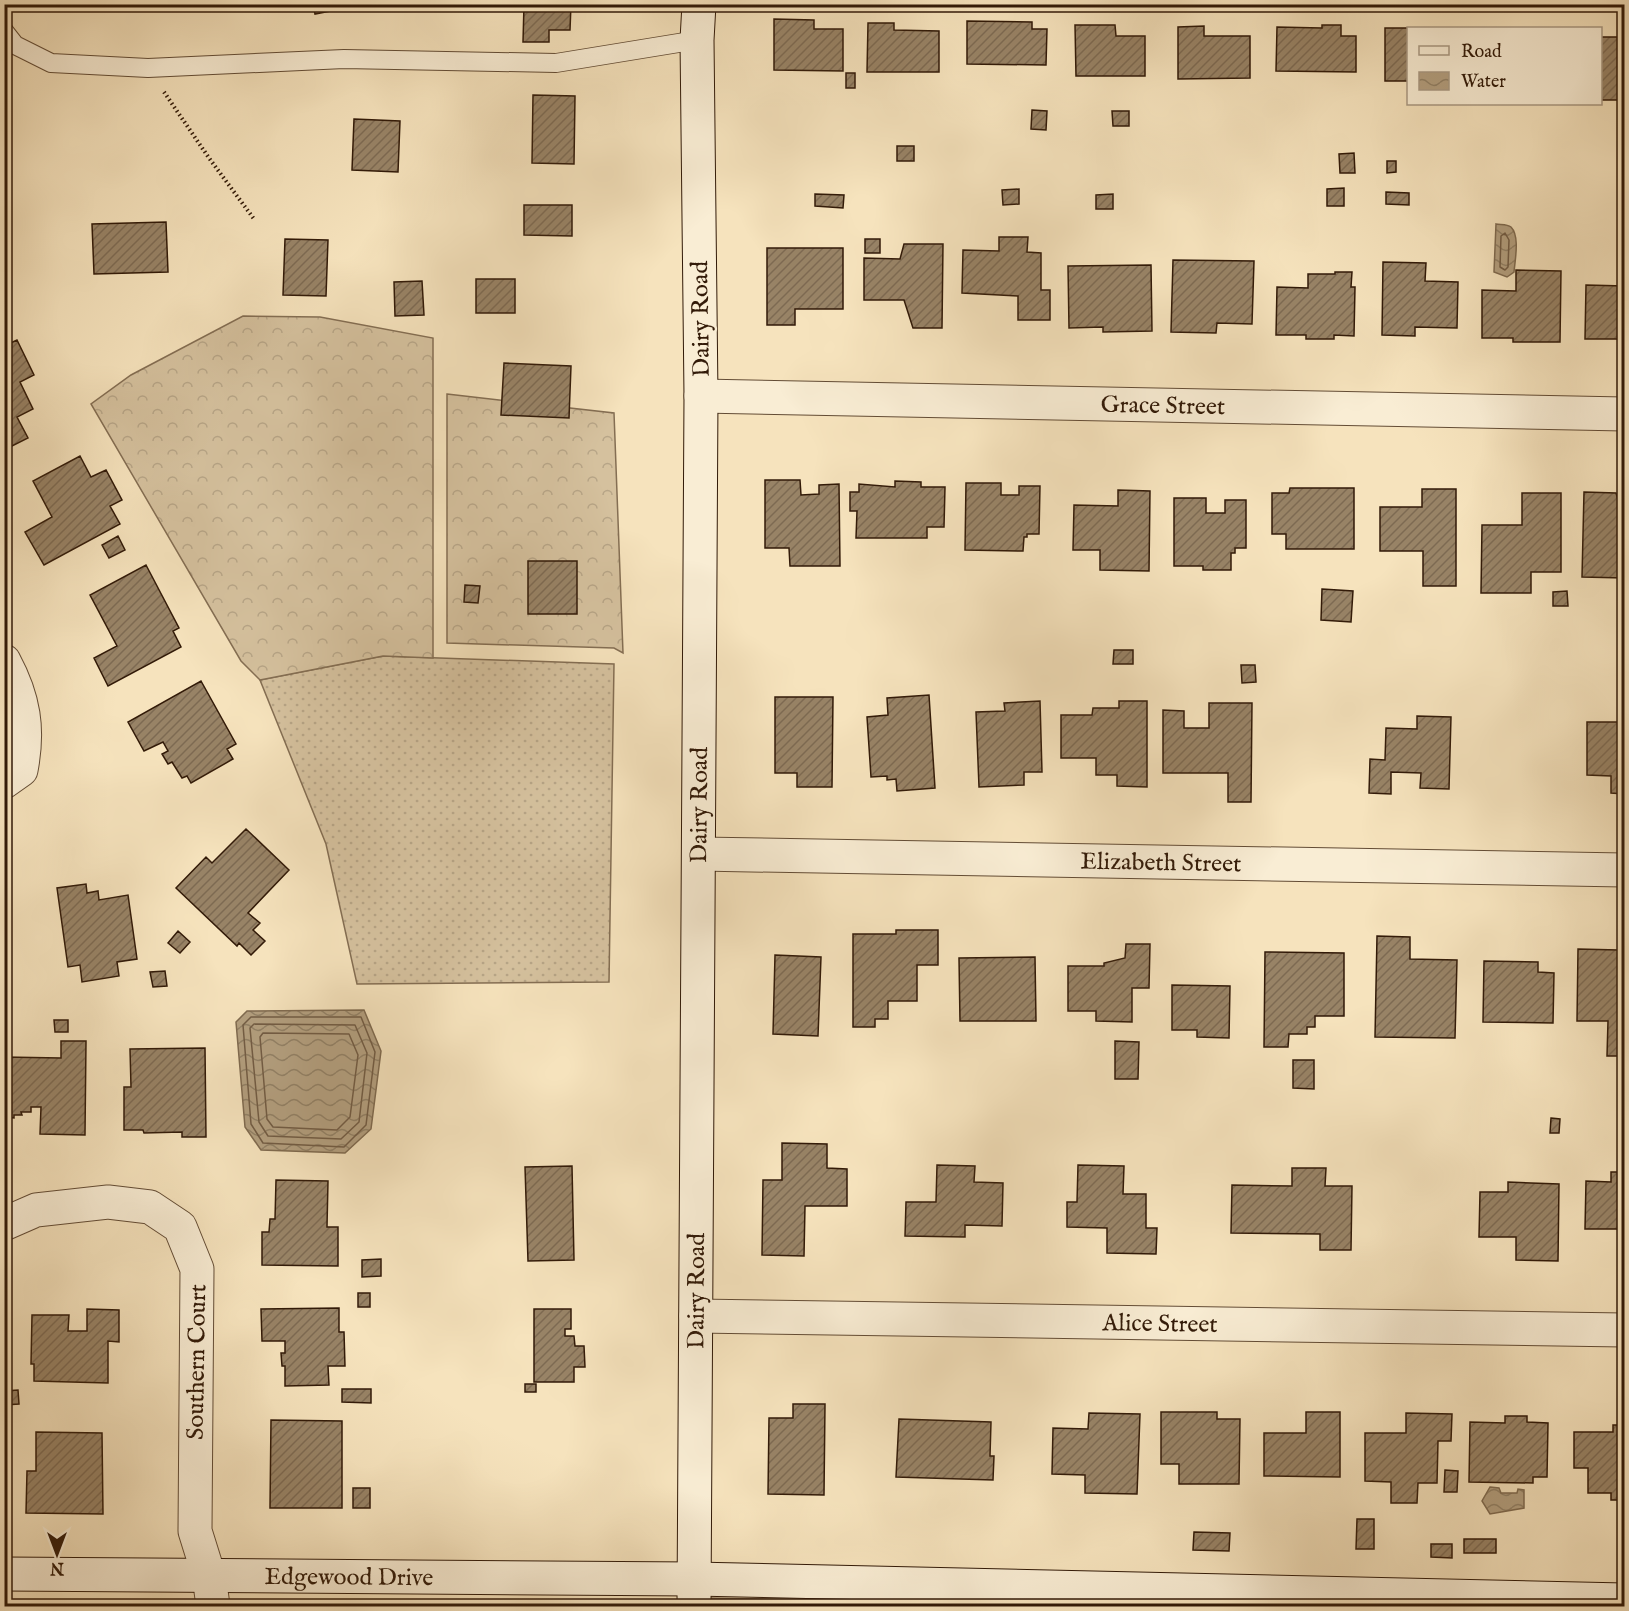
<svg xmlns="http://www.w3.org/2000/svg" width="1629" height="1611" font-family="'IM FELL English',serif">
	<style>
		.grass { fill: url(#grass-dots); stroke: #846e53; stroke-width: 1.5 }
		.forest { fill: url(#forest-crowns); stroke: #846e53; stroke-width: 1.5 }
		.water { fill: url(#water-waves); stroke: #7f6a4f; stroke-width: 1.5 }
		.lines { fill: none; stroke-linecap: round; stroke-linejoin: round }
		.shore { stroke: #725c44; stroke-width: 1.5 }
		.building { fill: url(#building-hatch); stroke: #321a08; stroke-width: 1.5 }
		.lane-casing { stroke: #634c35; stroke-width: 20 }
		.street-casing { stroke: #634c35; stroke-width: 35 }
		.secondary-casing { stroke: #321a08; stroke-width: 35 }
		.path { stroke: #321a08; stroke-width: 4; stroke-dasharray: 1.5 3; stroke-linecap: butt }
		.lane { stroke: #f9edd4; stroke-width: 18 }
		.street { stroke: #f9edd4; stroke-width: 33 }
		.secondary { stroke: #f9edd4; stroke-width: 33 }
		.labels { text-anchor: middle; stroke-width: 4.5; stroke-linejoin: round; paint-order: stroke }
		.street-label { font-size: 24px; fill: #321a08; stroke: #f9edd4 }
	</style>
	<defs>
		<pattern id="grass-dots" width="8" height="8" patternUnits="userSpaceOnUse" patternTransform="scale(1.5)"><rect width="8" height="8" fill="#d5c19e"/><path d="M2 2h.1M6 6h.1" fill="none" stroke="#b7a587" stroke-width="1.8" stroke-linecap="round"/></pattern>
		<pattern id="forest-crowns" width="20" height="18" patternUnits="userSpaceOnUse" patternTransform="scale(1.5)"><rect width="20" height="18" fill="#d5c19e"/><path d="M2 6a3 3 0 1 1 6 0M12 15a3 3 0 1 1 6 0" fill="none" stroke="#b7a587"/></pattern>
		<pattern id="water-waves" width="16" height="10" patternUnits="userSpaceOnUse" patternTransform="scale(1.5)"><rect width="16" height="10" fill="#b39f7f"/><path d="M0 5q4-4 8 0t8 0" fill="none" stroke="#928166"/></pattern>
		<pattern id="building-hatch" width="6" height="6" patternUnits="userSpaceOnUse" patternTransform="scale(1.5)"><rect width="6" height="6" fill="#988366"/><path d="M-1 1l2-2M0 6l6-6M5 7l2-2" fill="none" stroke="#7d6a52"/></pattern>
	</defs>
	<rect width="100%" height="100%" fill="#f6e3bd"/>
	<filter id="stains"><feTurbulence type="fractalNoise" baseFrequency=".00333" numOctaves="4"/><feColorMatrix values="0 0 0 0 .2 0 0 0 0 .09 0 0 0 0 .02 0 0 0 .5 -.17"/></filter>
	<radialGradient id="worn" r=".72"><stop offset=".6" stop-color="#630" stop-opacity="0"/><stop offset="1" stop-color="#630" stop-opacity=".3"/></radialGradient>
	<!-- grass -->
	<path class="grass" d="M383,656L614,664L609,982L357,984L326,844L260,680Z"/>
	<!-- forest -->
	<path class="forest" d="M243,316L320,317L433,338V658L383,656L260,680L241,661L91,404L131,375Z
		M447,394L614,413L623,653L614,648L447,643Z
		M710,1598L1115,1606H710Z"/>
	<!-- water -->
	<path class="water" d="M1496,224C1500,225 1507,224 1511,227C1520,236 1515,260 1514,272L1507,277L1494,272Z
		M364,1010L381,1051L371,1129L345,1153L261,1150L245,1127L236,1022L247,1011Z
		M1490,1487L1499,1488L1501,1493H1517L1518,1489L1524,1490V1508L1490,1514L1482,1501Z"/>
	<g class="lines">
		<!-- shore -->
		<path class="shore" d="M1505,233L1509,240L1508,267L1505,270L1500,267L1501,236Z
			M251,1017H361L375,1052L366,1125L344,1147L263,1143L251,1124L243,1025Z
			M254,1024L355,1025L367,1053L359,1122L341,1139L268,1136L259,1122L250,1028Z
			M263,1033L349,1034L358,1055L350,1117L337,1130L273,1127L267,1119L260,1037Z"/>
	</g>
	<!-- building -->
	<path class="building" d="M193,4H216L214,11Z
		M313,4H356V6L315,14Z
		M532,4H571L570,30H549V42H523L524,5Z
		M774,19L814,20V29H843V71L774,70Z
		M967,21L1032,22V29H1047L1046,65L967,64Z
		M868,23H894V30L939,31V72H867Z
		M1075,25H1115L1116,36H1145V76H1076Z
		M1322,25H1341V36H1356V72L1276,71L1277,27L1322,28Z
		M1204,26V36H1250V78L1178,79V27Z
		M1385,28H1421H1408V96V81H1385Z
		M1600,37H1624V100H1600Z
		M846,73H855V88H846Z
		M533,95L575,96L574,164L532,163Z
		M1032,110L1047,111L1046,130L1031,129Z
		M1112,111H1129V126H1113Z
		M354,119L400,121L398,172L352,170Z
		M897,146H914V161H897Z
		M1354,153L1355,173H1340L1339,154Z
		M1387,161H1396V172L1387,173Z
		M1344,188V206H1327V189Z
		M1019,189V204L1003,205L1002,190Z
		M1386,192L1409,193V205L1386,204Z
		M815,194L844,195L843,208L815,206Z
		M1113,194V209H1096V195Z
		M524,205H572V236L524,235Z
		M166,222L168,272L94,274L92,224Z
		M999,237H1028L1027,252L1041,253V290H1050V320H1018V296L962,293L963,250L999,251Z
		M285,239L328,240L326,296L283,295Z
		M865,239H880V253H865Z
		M904,244H943L942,328H913L904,300H864V258L900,259Z
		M767,248H843V309H795V325H767Z
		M1173,260L1254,261L1252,324L1217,323L1216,333L1171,332Z
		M1383,262L1426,263L1425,281L1458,282L1457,328L1415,327V336L1382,335Z
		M1151,265L1152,331L1103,332V327L1069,328L1068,266Z
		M1516,270L1561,271L1560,342H1513V338H1482V290L1516,291Z
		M1335,272H1352L1351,287H1355L1354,336L1334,335V339H1306V335H1276L1277,287L1308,288V274H1335Z
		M476,279H515V313H476Z
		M422,281L424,315L395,316L394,282Z
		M1586,285L1624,286V339H1585Z
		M17,340L34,375L20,382L33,409L17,417L28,438L4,450V346Z
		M504,363L571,366L569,418L501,415Z
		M80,456L91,477L106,470L122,500L110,506L120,524L44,565L25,532L52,517L33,481Z
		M765,480H800L801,495L819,494V485L839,484L840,566H790L789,548H765Z
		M895,481L921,482V487H945L944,527H927V538H856L857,511H850V492H859V484L895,487Z
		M966,483H1001V495H1019V486H1040L1039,534H1027V537H1024L1023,551L965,550Z
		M1290,488H1354V549H1286V534H1272V493H1289Z
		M1422,489H1456V586H1423V551H1380V507H1422Z
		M1118,490L1150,491L1149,571L1100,570V550H1073L1074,505L1118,506Z
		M1584,492L1616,493L1624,521V578L1582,577Z
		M1522,493H1561V572H1531V593H1481L1482,525H1522Z
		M1174,498H1206V513H1225V500H1246V548H1235V553H1231V570H1203V566H1174Z
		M118,536L125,550L109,558L102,545Z
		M528,561H577V614H528Z
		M146,565L179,628L173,631L181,647L108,686L94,658L117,646L90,595Z
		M465,585L480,586L478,603L464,602Z
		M1322,589L1353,591L1351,622L1321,620Z
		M1567,591L1568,606H1553V592Z
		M1114,650H1133V664H1113Z
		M1241,665H1255L1256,682L1242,683Z
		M201,681L236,744L227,749L233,759L191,783L187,776L182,778L172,762L168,764L162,754L168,751L163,742L144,751L128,722Z
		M929,695L935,788L897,791L896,779L887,780V776L871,777L867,717L888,715L887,698Z
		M775,697H833L832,787H797V773H775Z
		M1040,701L1042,772H1024V785L979,787L976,712L1005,711L1004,703Z
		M1119,701H1147V787L1117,786V775H1096V758H1061V715H1092L1093,708H1119Z
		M1209,703H1252L1251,802H1228V773H1163V710L1184,711V728H1209Z
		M1417,716L1451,717L1449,789L1420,788L1421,773L1391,772V794L1369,793L1370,759L1385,760L1386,728L1417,729Z
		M1587,722H1624V794L1611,793V776L1587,775Z
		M246,829L289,870L248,913L260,923L253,930L265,941L251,955L239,943L237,946L176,888L206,857L212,863Z
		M86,884L87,893L98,891L99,900L128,895L137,959L117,962L119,976L82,982L80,965L68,967L57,888Z
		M4,887H10V967H4Z
		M896,930H938V965H917V1001H888V1019H875V1027H853V934H896Z
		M178,931L190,942L180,953L168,943Z
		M1377,936L1410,937V959L1457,960L1455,1038L1375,1037Z
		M1126,944H1150L1149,988H1132V1022L1096,1021V1011H1068V966H1104V963L1125,958Z
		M1578,949L1618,950V964H1624V1056H1607L1608,1021H1577Z
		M1265,952L1344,953V1016H1315V1027H1307V1034H1289L1288,1047H1264Z
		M775,955L821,957L818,1036L773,1034Z
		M1035,957L1036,1021H960L959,958Z
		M1484,961L1538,962V972L1554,973L1553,1023L1483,1022Z
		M165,971L167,986L153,987L150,972Z
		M1172,985L1230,986L1229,1038L1197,1037V1030H1172Z
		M54,1020H68V1032H55Z
		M61,1041H86L85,1135L40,1134L41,1107H31V1112H21L22,1115H14V1118L4,1117V1057L61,1058Z
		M1115,1041L1139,1042L1138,1079H1115Z
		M205,1048L206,1137H182V1132L144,1133L143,1130H124V1087H131L130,1049Z
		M1293,1060H1314V1089L1293,1088Z
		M1551,1118L1560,1119L1559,1133H1550Z
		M782,1143L827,1144V1168L847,1169V1206H805L804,1256L762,1255L763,1180H782Z
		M937,1165L975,1166L974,1182L1003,1183L1002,1226L965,1225V1237L905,1236L906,1202H936Z
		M1078,1165L1124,1166L1123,1194H1146V1228H1157L1156,1254L1107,1253V1228L1067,1227V1202H1077Z
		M572,1166L574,1260L528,1261L525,1167Z
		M1292,1168H1326L1325,1186H1352L1351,1250H1320V1234L1231,1233L1232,1185L1292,1186Z
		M1611,1172H1624V1237L1619,1235V1229H1585L1586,1181L1611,1182Z
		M276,1180L328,1181L327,1227H338V1266L262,1265V1232H269L270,1219H275Z
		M1508,1182L1559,1184L1558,1261L1516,1260V1237H1479L1480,1192H1508Z
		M381,1259V1276L362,1277V1260Z
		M358,1293H370V1307H358Z
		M339,1308V1332H344L345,1366H328L329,1385L285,1386V1366H282L281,1353H285V1341H262L261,1309Z
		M87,1309L119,1310V1342L108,1341V1383L34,1381V1364H31L32,1315H69L68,1331H87Z
		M534,1309H571V1329H565V1336H574L575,1346H584L585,1367H574V1382H534Z
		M525,1384H536V1392H525Z
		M342,1389H371V1403L342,1402Z
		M18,1390L19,1404L4,1405V1391Z
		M793,1404H825L824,1495L768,1494L769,1418H793Z
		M1161,1412H1217V1419H1240L1239,1484H1179V1464H1161Z
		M1306,1412H1340V1477L1264,1476V1433H1306Z
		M1089,1413L1140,1414L1137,1494L1085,1493V1475L1052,1474L1053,1428L1088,1429Z
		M1406,1413L1452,1414L1451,1441H1438L1437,1483H1418L1417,1503H1391V1482L1365,1481V1433H1406Z
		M1505,1416H1527V1422L1548,1423L1547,1477H1533V1483L1469,1482L1470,1422L1505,1423Z
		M899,1419L991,1422L990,1456H994L993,1480L896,1477Z
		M271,1420L342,1421V1508H270Z
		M1613,1425H1624V1500H1611V1493H1588V1468H1574V1432H1613Z
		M36,1432L102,1433L103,1514L26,1513L27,1471H36Z
		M1445,1470L1458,1471L1457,1492H1444Z
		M353,1488H370V1508H353Z
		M1357,1519H1374V1549H1356Z
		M1194,1532L1230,1533L1229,1551L1193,1550Z
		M1464,1539H1496V1553H1464Z
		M1431,1544H1452V1558L1431,1557Z"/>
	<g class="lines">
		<defs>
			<path id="lane" d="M4,31L15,45L51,63L148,68L344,59L556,63L697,40"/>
			<g id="street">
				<path id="s1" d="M701,396L1624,414"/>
				<path d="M4,661C24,698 29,729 21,770L4,782"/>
				<path id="s2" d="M699,854L1624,870"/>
				<path d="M4,1224L36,1210L108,1202L150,1207L180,1227L197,1269L195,1531L209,1576L213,1606"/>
				<path id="s3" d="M696,1316L1624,1330"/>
			</g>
			<g id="secondary">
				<path id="s4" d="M4,1574L694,1579L1624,1600"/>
				<path id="s5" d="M694,1606L701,396L697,40L699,4"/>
			</g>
		</defs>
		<!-- lane casing -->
		<use href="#lane" class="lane-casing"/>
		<!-- street casing -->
		<use href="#street" class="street-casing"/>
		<!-- secondary casing -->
		<use href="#secondary" class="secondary-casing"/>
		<!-- path -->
		<path class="path" d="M164,92L209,158L254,219"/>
		<!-- lane -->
		<use href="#lane" class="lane"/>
		<!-- street -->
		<use href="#street" class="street"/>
		<!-- secondary -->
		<use href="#secondary" class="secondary"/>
	</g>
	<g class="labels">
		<!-- street labels -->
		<g class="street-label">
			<text transform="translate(700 319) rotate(-91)" y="8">Dairy Road</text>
			<text dy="8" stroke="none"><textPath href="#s1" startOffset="462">Grace Street</textPath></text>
			<text dy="8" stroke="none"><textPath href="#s5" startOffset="801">Dairy Road</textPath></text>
			<text dy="8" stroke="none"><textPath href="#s2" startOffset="462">Elizabeth Street</textPath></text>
			<text dy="8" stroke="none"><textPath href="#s5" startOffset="315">Dairy Road</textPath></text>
			<text dy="8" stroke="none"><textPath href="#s3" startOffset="464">Alice Street</textPath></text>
			<text transform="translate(196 1362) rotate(-89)" y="8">Southern Court</text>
			<text dy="8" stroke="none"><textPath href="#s4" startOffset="345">Edgewood Drive</textPath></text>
		</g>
	</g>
	<!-- margin -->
	<rect width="1629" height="1611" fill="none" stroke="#f6e3bd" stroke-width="24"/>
	<rect x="6" y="6" width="1617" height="1599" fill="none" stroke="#321a08" stroke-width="3"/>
	<rect x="12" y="12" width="1605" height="1587" fill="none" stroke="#321a08" stroke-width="1.5"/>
	<!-- legend -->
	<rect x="1407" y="27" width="195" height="78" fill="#f9edd4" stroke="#a99982" stroke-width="1.5"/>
	<rect x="1419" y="46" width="30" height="9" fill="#f9edd4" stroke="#a99982" stroke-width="1.5"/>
	<text x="1461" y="57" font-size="18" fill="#321a08">Road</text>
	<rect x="1419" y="72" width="30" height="18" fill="url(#water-waves)" stroke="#a99982" stroke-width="1.5"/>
	<text x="1461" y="87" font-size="18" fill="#321a08">Water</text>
	<!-- north arrow -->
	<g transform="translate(57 1554) rotate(180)" stroke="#f9edd4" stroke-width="4.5" paint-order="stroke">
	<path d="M0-4.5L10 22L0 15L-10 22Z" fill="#321a08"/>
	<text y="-9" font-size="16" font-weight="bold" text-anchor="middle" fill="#321a08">N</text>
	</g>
	<rect width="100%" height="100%" filter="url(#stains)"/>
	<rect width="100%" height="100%" fill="url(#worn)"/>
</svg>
